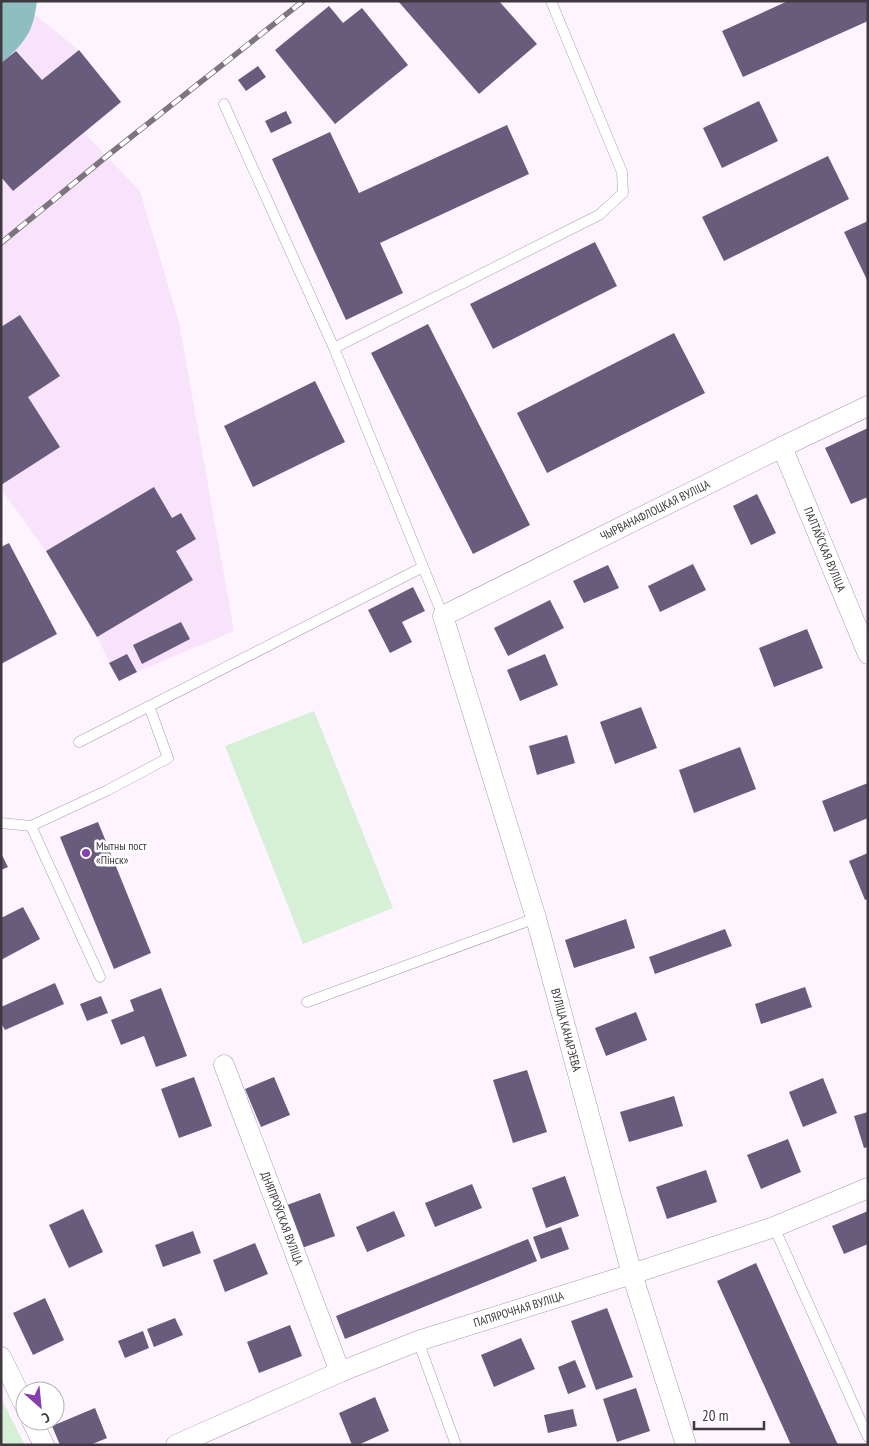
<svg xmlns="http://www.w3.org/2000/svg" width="869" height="1446" font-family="'PT Sans Narrow',sans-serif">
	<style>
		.built { fill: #f9e2fb }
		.green { fill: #d6f0d6 }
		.water { fill: #8ebec0 }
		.building { fill: #675c7c }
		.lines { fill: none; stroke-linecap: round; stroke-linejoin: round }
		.service-casing { stroke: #aa9aac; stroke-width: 11 }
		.minor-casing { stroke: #aa9aac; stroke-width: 21 }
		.service { stroke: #fff; stroke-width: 10 }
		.minor { stroke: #fff; stroke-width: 20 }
		.rail-casing { stroke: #7d757d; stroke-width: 5.5 }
		.rail { stroke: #fff; stroke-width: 4; stroke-dasharray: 11; stroke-linecap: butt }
		.poi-dot { fill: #873eb0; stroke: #fff; stroke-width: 2 }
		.labels { text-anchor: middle; stroke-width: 5; stroke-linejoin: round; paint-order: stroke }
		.street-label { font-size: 12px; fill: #3f383f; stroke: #fff }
		.poi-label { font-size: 12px; fill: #3f383f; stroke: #fff; text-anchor: start }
	</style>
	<rect width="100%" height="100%" fill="#fef4ff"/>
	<!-- built -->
	<path class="built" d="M35,15L79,50L121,102L84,133L140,191L179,322L234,631L137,672L119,681L97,637L46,551L1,489V63L25,41Z"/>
	<!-- green -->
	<path class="green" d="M314,711L393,908L303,944L225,746Z
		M1,1398L25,1445H1Z"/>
	<!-- water -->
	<path class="water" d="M1,1H37C33,33 25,43 1,63Z"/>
	<!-- building -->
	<path class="building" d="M398,1H499L537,44L479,94Z
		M788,1H868V21L743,77L722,31Z
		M329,6L343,23L362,8L408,65L335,124L275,50Z
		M79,50L121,102L13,191L1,177V63L16,51L42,80Z
		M258,66L266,77L246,91L238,80Z
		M759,101L778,141L722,168L703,128Z
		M286,111L292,123L271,133L265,121Z
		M507,125L529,174L380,243L403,293L346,320L272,159L330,132L359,193Z
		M828,156L849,199L724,261L702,217Z
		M868,221V282L844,232Z
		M595,242L617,286L493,349L470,304Z
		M20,315L60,376L28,397L60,447L1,485V327Z
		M428,324L530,525L473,554L371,353Z
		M674,333L705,393L547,473L517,413Z
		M315,381L345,442L253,487L224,426Z
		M868,428V497L851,504L825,448Z
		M154,487L172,518L181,513L196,539L176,551L193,580L97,637L46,551Z
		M757,494L776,533L751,545L733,506Z
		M9,543L57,634L1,664V547Z
		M693,564L706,590L660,612L648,586Z
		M608,565L619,588L584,603L573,581Z
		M413,587L425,611L402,622L412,642L390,653L368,610Z
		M550,600L564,628L508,656L494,628Z
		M181,622L190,639L142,664L133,645Z
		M807,629L823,668L774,687L759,648Z
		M127,654L137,672L119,681L109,663Z
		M545,654L558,685L520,701L507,670Z
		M641,707L657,748L615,764L600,722Z
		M567,735L575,763L537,775L529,746Z
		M740,747L756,789L694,813L679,770Z
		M868,783V818L834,832L822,801Z
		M98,822L151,953L114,969L60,837Z
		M1,853L8,867L1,870Z
		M868,853V899L865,900L849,861Z
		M23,907L40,939L1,960V918Z
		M626,919L635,948L574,968L565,940Z
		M725,929L732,946L655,974L649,957Z
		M55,983L64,1004L5,1030L1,1023V1007Z
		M805,987L812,1007L761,1024L755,1004Z
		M161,988L187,1056L156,1067L144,1036L121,1045L111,1020L134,1011L130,1000Z
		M101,996L108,1013L87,1021L80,1004Z
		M636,1012L647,1040L606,1056L595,1028Z
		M527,1070L547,1132L513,1143L493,1080Z
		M194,1077L212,1126L179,1138L161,1089Z
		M274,1077L290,1115L261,1127L245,1089Z
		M823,1078L837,1113L803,1127L789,1092Z
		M674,1096L683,1126L629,1142L620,1112Z
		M868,1112V1147L864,1148L854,1116Z
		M788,1139L801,1172L761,1189L747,1155Z
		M706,1170L717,1202L667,1219L656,1187Z
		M565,1176L579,1216L546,1228L532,1188Z
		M472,1184L482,1208L435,1227L425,1203Z
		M320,1193L335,1236L302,1248L287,1205Z
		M83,1209L103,1252L69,1268L49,1225Z
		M394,1211L405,1236L367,1252L356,1227Z
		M868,1211V1244L844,1254L832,1226Z
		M561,1227L569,1249L541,1259L533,1237Z
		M193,1231L201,1253L163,1267L155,1245Z
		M528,1239L537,1261L345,1339L336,1316Z
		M255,1243L268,1274L225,1292L213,1260Z
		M756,1263L838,1445H791L717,1281Z
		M45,1298L64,1340L33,1355L13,1313Z
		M607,1308L633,1377L596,1390L571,1321Z
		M175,1318L183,1335L154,1347L147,1329Z
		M290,1325L302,1356L259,1373L247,1342Z
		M143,1331L149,1348L125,1358L118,1341Z
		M521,1338L535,1369L494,1387L481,1355Z
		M575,1360L586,1387L568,1394L558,1367Z
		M636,1388L650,1431L617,1442L603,1399Z
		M375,1397L389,1431L358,1445H352L339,1413Z
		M95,1408L107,1438L90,1445H60L52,1426Z
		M573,1409L577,1426L548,1433L544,1415Z"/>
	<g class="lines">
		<defs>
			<path id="service" d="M224,104L334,348L443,616
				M334,348L599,215L623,193L622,172L551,1
				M79,742L423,567
				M1,823L31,826L100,977
				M31,826L108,790L168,758L149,706
				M307,1002L536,918
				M774,1227L868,1437
				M418,1341L456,1445"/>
			<g id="minor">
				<path id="s1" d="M782,447L868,654"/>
				<path id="s2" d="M224,1065L340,1372"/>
				<path d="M1,1357L25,1406"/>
				<path d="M32,1421L44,1445"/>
				<path id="s3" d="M176,1445L340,1372L418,1341L632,1274L774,1227L868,1188"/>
				<path id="s4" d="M686,1445L632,1274L536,918L443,616L782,447L868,406"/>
			</g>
		</defs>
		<!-- service casing -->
		<use href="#service" class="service-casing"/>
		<!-- minor casing -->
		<use href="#minor" class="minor-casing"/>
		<!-- service -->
		<use href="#service" class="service"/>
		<!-- minor -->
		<use href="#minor" class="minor"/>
		<defs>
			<path id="rail" d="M1,243L107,156L303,1"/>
		</defs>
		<!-- rail casing -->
		<use href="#rail" class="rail-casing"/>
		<!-- rail -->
		<use href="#rail" class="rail"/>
	</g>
	<!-- markers -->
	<circle class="poi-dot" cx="86" cy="853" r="5"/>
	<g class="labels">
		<!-- street labels -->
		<g class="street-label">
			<text dy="4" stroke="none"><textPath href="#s4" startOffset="1101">ЧЫРВАНАФЛОЦКАЯ ВУЛІЦА</textPath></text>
			<text dy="4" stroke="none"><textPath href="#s1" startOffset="111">ПАЛТАЎСКАЯ ВУЛІЦА</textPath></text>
			<text transform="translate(566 1030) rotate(75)" y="4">ВУЛІЦА КАНАРЭЕВА</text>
			<text dy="4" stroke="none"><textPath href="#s2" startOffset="164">ДНЯПРОЎСКАЯ ВУЛІЦА</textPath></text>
			<text dy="4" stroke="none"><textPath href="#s3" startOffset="369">ПАПЯРОЧНАЯ ВУЛІЦА</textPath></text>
		</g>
		<!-- poi labels -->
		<g class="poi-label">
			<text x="96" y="850">Мытны пост<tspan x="96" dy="14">«Пінск»</tspan></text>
		</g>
	</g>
	<!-- border -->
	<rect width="869" height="1446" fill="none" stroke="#3f383f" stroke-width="5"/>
	<!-- north arrow -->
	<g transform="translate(40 1406) rotate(153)"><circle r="24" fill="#ffffff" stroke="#b2afb2"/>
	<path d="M0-4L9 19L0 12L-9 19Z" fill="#873eb0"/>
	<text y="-8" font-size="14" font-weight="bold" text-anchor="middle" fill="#3f383f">С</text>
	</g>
	<!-- scale -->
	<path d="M694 1421v8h70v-8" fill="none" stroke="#3f383f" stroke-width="2.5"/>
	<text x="702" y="1421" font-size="15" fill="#3f383f" stroke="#ffffff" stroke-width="4" paint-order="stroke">20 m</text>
</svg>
